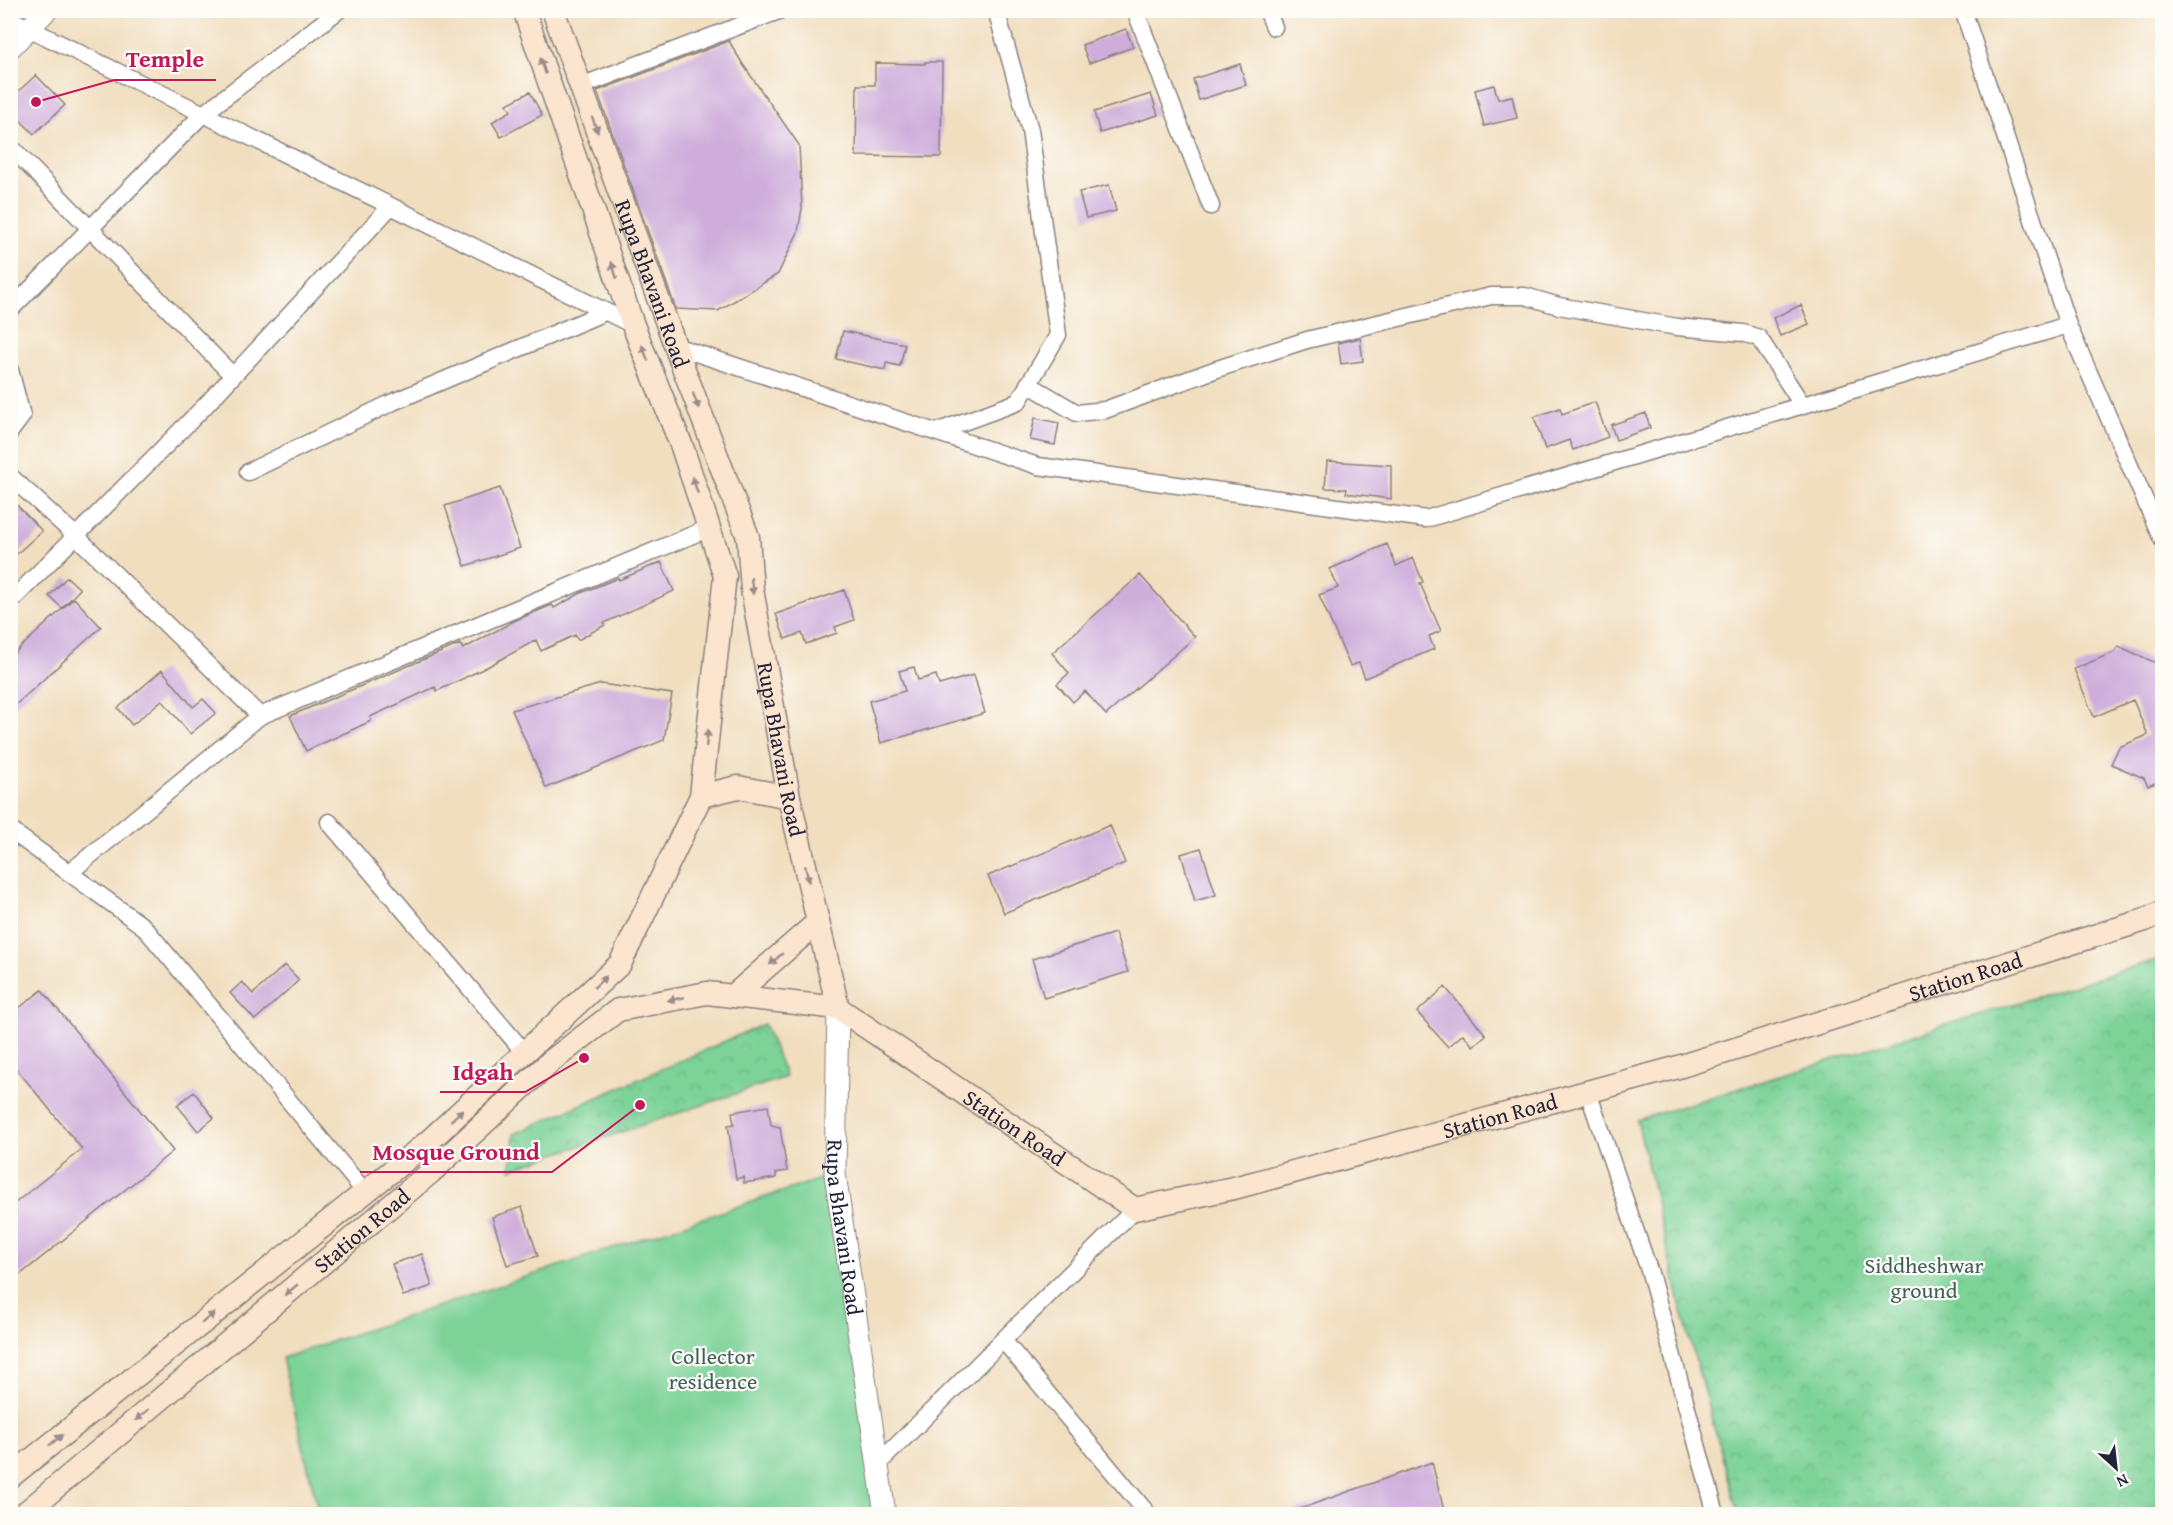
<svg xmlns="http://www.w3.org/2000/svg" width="2173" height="1525" font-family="'Gentium Book Plus',serif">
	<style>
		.green { fill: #7bd297; stroke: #4e7a69; stroke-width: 1.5 }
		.park { fill: url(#park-crowns); stroke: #4e7a69; stroke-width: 1.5 }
		.building { fill: #ceaddb }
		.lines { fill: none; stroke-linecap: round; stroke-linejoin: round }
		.minor-casing { stroke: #8a807d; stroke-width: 19 }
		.tertiary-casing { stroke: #8a807d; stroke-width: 23 }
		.secondary-casing { stroke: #8a807d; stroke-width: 25 }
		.minor { stroke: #fff; stroke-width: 16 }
		.tertiary { stroke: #fff; stroke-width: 21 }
		.secondary { stroke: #fbe5cf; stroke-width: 22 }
		.oneway { fill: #998d8c }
		.labels { text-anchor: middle; stroke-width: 4.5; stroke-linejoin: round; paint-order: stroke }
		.street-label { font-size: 22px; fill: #22223b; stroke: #fdfcf7 }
		.park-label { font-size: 22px; fill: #41605b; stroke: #fdfcf7 }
		.leader { fill: none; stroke: #c2185b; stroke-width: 2 }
		.callout-dot { fill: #c2185b; stroke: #fdfcf7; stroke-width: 2 }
		.callout-label { font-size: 24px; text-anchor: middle; font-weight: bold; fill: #c2185b; stroke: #fdfcf7; stroke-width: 4.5; stroke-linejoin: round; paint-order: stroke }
	</style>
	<defs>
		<pattern id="park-crowns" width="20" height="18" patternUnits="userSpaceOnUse" patternTransform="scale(1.5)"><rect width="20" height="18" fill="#7bd297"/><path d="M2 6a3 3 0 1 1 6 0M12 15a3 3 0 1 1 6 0" fill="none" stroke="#6ab483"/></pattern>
	</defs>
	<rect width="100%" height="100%" fill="#fdfcf7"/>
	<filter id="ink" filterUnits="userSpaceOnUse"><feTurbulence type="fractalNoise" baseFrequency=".0167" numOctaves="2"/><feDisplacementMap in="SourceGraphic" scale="12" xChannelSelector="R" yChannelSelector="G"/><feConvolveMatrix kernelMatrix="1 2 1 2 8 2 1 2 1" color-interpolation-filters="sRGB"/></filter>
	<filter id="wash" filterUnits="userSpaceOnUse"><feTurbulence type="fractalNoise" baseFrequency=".008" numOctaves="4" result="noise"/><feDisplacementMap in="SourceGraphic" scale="24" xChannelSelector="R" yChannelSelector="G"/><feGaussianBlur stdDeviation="1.35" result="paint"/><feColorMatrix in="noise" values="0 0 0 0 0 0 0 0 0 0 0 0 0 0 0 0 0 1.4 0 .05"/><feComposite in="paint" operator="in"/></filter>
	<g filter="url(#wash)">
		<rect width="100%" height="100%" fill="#f1debf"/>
		<!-- green -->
		<path class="green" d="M835,1174L880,1514H319L282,1358Z"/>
		<!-- park -->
		<path class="park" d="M2162,958V1514H1738L1681,1308L1637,1120Z
			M764,1024L786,1077L511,1169L514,1134Z"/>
		<g id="blocks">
			<!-- building -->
			<path class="building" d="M1126,29L1133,47L1089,63L1082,45Z
				M729,41L742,63L799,145L802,208L798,232L778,274L718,311L676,309L597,91Z
				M925,62H942L941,157L856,156L857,85H875V63L925,64Z
				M1240,64L1246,85L1199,100L1193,79Z
				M36,75L65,105L34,134L10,110V99Z
				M1494,85L1498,99L1512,96L1517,118L1484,126L1475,90Z
				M530,92L542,115L501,137L492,122L511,111L507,104Z
				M1151,94L1158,115L1100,133L1094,112Z
				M1109,185L1116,211L1086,218L1079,192Z
				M1801,305L1809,324L1780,336L1773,318Z
				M843,331L905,344L900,366L886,363L885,370L836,359Z
				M1360,338L1363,361L1341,364L1338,343Z
				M1595,402L1608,437L1573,450L1569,440L1545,449L1534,417L1560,408L1562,414Z
				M1646,413L1650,428L1616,440L1611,425Z
				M1035,418L1059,423L1055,445L1030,440Z
				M1327,461L1391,465V499L1346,493L1347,489L1325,488Z
				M500,488L520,548L465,566L445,506Z
				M10,498L42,531L10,560Z
				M1387,544L1396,566L1413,558L1423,582L1420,583L1441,631L1429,636L1434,649L1365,678L1359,663L1350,666L1319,595L1338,588L1330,569Z
				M661,562L674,591L604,623L605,625L578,640L575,635L541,651L536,640L487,667L437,691L435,687L370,717L371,721L306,751L290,716L460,644L463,649L514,621L552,605L554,608L581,593L618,578L619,580Z
				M1140,575L1195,637L1106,715L1085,691L1073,702L1057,684L1069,673L1052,653Z
				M67,577L80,589L62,608L49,596Z
				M844,590L854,620L835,627L837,633L806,644L802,633L785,639L776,614Z
				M74,598L101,627L10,710V657Z
				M2118,646L2163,666V780L2148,786L2144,778L2111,764L2119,747L2148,735L2133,700L2094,717L2074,669L2115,652Z
				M914,667L918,680L936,675L939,685L974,675L985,713L881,743L869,701L905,691L899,671Z
				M162,670L193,707L203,699L216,713L190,734L162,700L132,725L118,708Z
				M601,684L672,694L664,740L546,788L512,710Z
				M1110,825L1125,863L1004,913L988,876Z
				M1201,848L1216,895L1195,901L1181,854Z
				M1115,933L1128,972L1044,998L1032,959Z
				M285,965L299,980L255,1020L230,993L242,982L253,994Z
				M1445,987L1486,1035L1473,1046L1463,1034L1448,1047L1417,1012Z
				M42,990L173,1151L10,1283V1207L82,1149L10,1061V1015Z
				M194,1092L214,1118L198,1131L177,1105Z
				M768,1106L771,1125L780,1127L787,1171L776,1173V1178L744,1183L743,1177L736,1179L728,1125L734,1124L732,1112Z
				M522,1207L538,1256L507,1265L492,1217Z
				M422,1254L432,1286L403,1296L392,1264Z
				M1432,1462L1445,1515H1291V1512Z"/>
		</g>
	</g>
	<g filter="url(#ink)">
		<use href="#blocks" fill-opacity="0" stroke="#8a807d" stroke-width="1.5"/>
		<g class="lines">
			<defs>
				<path id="minor" d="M1135,10L1211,206
					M1267,10L1274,27
					M1963,10L2068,325L2162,539
					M10,19L633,325
					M581,86L781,10
					M10,146L233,376
					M10,310L203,114L339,10
					M675,346L1038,466L1426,519L2068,325
					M10,370L22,416L10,432
					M1028,384L1077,413L1105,410L1217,369L1307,340L1491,296H1525L1559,306L1677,327L1743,333L1759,338L1803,406
					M936,432L1018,402L1058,335L1030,130L996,10
					M248,472L393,402L605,312
					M10,476L76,536L260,716
					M10,602L204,407L391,206
					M329,822L524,1052
					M10,830L144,927L365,1192
					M69,873L260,716L709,528
					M1588,1092L1650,1273L1716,1514
					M1003,1340L1148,1514
					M879,1463L1135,1209"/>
				<g id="tertiary">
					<path d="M10,48L47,10"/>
					<path id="s1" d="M838,1008L835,1174L885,1514"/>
				</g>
				<g id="secondary">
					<path id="s2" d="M553,10L680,359L748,537L752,589L789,797L838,1008"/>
					<path d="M701,796L738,787L789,797"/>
					<path d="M733,996L818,922"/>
					<path d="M10,1477L429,1141L620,964L701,796L725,576L682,447L633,325L524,10"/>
					<path id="s3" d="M24,1514L431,1172L550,1062L618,1010L707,993L838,1008L1135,1209L1238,1187L1675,1068L2145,920L2162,912"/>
				</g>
			</defs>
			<!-- minor casing -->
			<use href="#minor" class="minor-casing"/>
			<!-- tertiary casing -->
			<use href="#tertiary" class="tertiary-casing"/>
			<!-- secondary casing -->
			<use href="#secondary" class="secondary-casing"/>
			<!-- minor -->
			<use href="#minor" class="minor"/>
			<!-- tertiary -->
			<use href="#tertiary" class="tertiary"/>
			<!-- secondary -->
			<use href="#secondary" class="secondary"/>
		</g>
		<!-- one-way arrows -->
		<defs><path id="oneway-solid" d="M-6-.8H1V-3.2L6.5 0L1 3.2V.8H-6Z" transform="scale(1.5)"/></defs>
		<g class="oneway">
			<use href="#oneway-solid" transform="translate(543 66) rotate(-109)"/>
			<use href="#oneway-solid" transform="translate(595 125) rotate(70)"/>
			<use href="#oneway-solid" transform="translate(614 270) rotate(-109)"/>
			<use href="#oneway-solid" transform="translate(645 353) rotate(-112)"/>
			<use href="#oneway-solid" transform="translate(696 401) rotate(69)"/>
			<use href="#oneway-solid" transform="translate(695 485) rotate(-109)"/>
			<use href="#oneway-solid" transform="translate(752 586) rotate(83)"/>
			<use href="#oneway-solid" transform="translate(707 738) rotate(-84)"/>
			<use href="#oneway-solid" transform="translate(807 874) rotate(77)"/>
			<use href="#oneway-solid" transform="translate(776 959) rotate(139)"/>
			<use href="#oneway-solid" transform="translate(600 982) rotate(-43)"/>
			<use href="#oneway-solid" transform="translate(676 999) rotate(169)"/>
			<use href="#oneway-solid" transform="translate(457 1115) rotate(-43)"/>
			<use href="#oneway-solid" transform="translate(291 1290) rotate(140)"/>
			<use href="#oneway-solid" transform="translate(208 1318) rotate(-39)"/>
			<use href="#oneway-solid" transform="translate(142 1415) rotate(140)"/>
			<use href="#oneway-solid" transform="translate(56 1440) rotate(-39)"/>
		</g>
	</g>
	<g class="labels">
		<!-- street labels -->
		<g class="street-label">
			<text dy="8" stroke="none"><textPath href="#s2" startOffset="291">Rupa Bhavani Road</textPath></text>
			<text dy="8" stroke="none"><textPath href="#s2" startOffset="777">Rupa Bhavani Road</textPath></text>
			<text dy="8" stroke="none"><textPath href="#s3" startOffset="2223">Station Road</textPath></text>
			<text dy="8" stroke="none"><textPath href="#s3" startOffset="1737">Station Road</textPath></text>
			<text dy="8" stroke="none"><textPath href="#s3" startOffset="1215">Station Road</textPath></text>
			<text dy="8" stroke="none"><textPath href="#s1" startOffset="220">Rupa Bhavani Road</textPath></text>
			<text dy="8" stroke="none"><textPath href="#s3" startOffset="441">Station Road</textPath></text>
		</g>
		<!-- park labels -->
		<g class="park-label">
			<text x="1924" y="1273">Siddheshwar<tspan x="1924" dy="25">ground</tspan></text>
			<text x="713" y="1364">Collector<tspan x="713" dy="25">residence</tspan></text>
		</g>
	</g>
	<!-- callouts -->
	<path class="leader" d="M36 102L114 80H216M584 1058L525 1092H440M640 1105L552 1172H360"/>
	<g class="callout-dot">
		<circle cx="36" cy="102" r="6"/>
		<circle cx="584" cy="1058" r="6"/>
		<circle cx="640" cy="1105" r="6"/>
	</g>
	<g class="callout-label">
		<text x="165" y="67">Temple</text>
		<text x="483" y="1080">Idgah</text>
		<text x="456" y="1160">Mosque Ground</text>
	</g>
	<!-- margin -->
	<rect width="2173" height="1525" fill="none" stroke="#fdfcf7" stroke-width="36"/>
	<!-- north arrow -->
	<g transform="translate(2116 1468) rotate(153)" stroke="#fdfcf7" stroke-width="4.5" paint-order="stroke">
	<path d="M0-4.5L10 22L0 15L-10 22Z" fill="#22223b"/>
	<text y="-9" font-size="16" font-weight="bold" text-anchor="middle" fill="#22223b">N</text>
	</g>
</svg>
